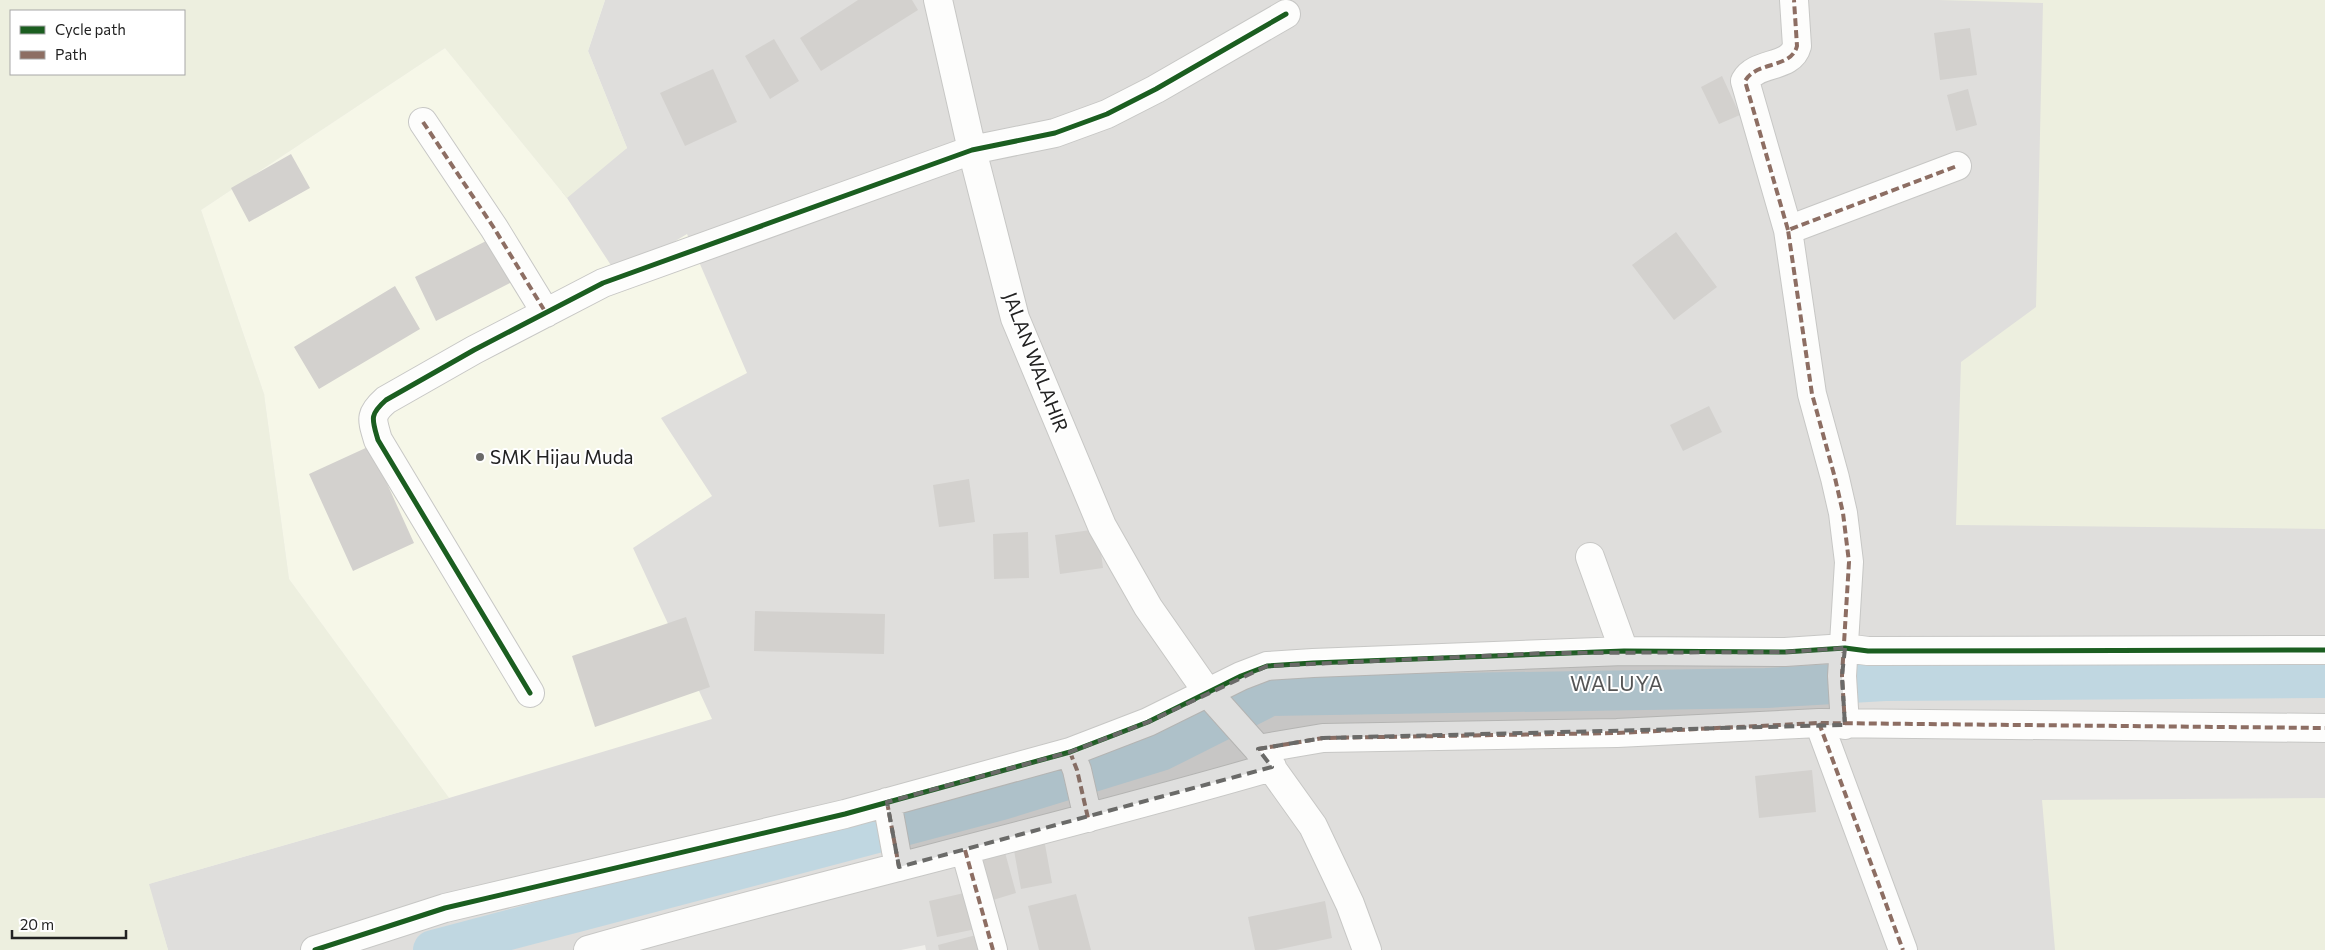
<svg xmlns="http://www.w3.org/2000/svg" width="2325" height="950" font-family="Commissioner,sans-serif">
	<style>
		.residential { fill: #dfdedc }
		.education { fill: #f6f7e8 }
		.farmland { fill: #edefdf; fill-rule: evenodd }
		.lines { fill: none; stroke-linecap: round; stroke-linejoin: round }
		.canal { stroke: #c0d7e1; stroke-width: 40 }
		.building { fill: #d3d1ce }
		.minor-casing { stroke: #c7c7c5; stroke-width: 30 }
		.minor { stroke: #fdfdfc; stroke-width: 28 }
		.quiet { stroke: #8d6e63; stroke-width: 4; stroke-dasharray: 8 4; stroke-linecap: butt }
		.cycleway-casing { stroke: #fff; stroke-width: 8 }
		.cycleway { stroke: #1b5e20; stroke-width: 5 }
		.marked { fill: #6a6a68; fill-opacity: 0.2; stroke: #6a6a68; stroke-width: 4; stroke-dasharray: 10 6; stroke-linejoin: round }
		.poi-dot { fill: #6a6a68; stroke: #fff; stroke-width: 2 }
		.labels { text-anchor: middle; stroke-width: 4; stroke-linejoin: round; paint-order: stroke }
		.street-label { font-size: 19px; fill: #222; stroke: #fff }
		.poi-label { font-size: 19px; fill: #222; stroke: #fff; text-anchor: start }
		.quarter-label { font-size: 21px; letter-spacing: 1px; fill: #555; stroke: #fff }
	</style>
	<rect width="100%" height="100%" fill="#f0efeb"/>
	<!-- residential -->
	<path class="residential" d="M605,0H2325V950H926L925,945L901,950H168L148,884L449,798L264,394L627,148L588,51Z"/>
	<!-- education -->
	<path class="education" d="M445,48L567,198L618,276L687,234L747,373L661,418L712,496L633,548L712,719L449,798L289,579L264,394L201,210Z"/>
	<!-- farmland -->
	<path class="farmland" d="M0,0H605L588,51L627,148L567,198L445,48L201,210L264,394L289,579L449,798L149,884L168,950H0ZM11,11H184V74H11Z
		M1939,0H2325V529L1956,525L1961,362L2036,307L2043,3Z
		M2325,798V950H2055L2042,800Z"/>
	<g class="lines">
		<!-- canal -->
		<path class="canal" d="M433,950L1002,800L1161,751L1270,696L1766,688L1885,681L2325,678"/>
	</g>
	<!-- building -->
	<path class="building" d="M858,0H912L918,10L821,71L800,38Z
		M1970,28L1977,75L1940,80L1934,33Z
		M774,39L799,81L770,99L745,56Z
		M713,69L737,122L685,146L660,93Z
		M1722,76L1740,115L1719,124L1701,87Z
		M1968,89L1977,125L1956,131L1947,95Z
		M291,154L310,188L249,222L231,188Z
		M1676,232L1717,287L1674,320L1632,265Z
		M494,237L516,280L436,321L415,277Z
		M395,286L420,329L319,389L294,347Z
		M1709,406L1722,432L1683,451L1670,425Z
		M370,446L414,543L353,571L309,474Z
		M969,479L975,522L939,527L933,485Z
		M1098,529L1103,568L1060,574L1055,535Z
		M1028,532L1029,578L994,579L993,534Z
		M755,611L885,614L884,654L754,651Z
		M686,617L710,687L595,727L572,656Z
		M1812,770L1816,812L1759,818L1755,776Z
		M1044,839L1052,883L1021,889L1013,845Z
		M1003,845L1016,893L993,900L979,852Z
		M973,891L981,928L937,937L929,901Z
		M1076,894L1091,950H1039L1028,906Z
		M1325,901L1332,938L1276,950H1255L1248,917Z
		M980,934L984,950H939L938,945Z"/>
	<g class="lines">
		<defs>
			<path id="minor" d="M938,0L972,150L1015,318L1102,526L1148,607L1208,693L1258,749L1313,826L1350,904L1367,950
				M423,122L494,228L546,313
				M1788,230L1745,81C1756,61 1791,69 1797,46L1794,0
				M1590,557L1624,651
				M530,693L378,440C372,419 369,415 386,400L474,350L603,283L972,150L1055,133L1107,114L1156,89L1286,14
				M1819,723L1903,950
				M1845,725L1842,676L1849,562L1843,513L1835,478L1812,394L1788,230L1957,166
				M1258,749L1323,738L1617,733L1819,723L2325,728
				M1070,752L1077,770L1088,818
				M887,802L899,867
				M965,850L993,950
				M315,950L445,908L845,814L1070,752L1148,722L1241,676L1267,666L1313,663L1624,651L1785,652L1845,648L1868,651L2325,650
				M588,950C815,885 1045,833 1272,767"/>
		</defs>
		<!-- minor casing -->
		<use href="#minor" class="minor-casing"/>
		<!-- minor -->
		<use href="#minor" class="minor"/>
		<!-- quiet -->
		<path class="quiet" d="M423,122L494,228L546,313
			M1788,230L1745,81C1756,61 1791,69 1797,46L1794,0
			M1819,723L1903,950
			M1845,725L1842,676L1849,562L1843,513L1835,478L1812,394L1788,230L1957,166
			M1258,749L1323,738L1617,733L1819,723L2325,728
			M1070,752L1077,770L1088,818
			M887,802L899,867
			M965,850L993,950"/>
		<defs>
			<path id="cycleway" d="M530,693L378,440C372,419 369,415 386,400L474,350L603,283L972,150L1055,133L1107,114L1156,89L1286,14
				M315,950L445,908L845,814L1070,752L1148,722L1241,676L1267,666L1313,663L1624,651L1785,652L1845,648L1868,651L2325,650"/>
		</defs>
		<!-- cycleway casing -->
		<use href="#cycleway" class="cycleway-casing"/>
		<!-- cycleway -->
		<use href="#cycleway" class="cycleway"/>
	</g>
	<!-- marked area -->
	<path class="marked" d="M1845,648L1842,676L1845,725L1323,738L1258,749L1272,767L899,867L887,802L1070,752L1148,722L1267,666L1546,653L1785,652Z"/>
	<!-- markers -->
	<circle class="poi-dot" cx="480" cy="457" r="5"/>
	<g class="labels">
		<!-- street labels -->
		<g class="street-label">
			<text transform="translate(1036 362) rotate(69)" y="7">JALAN WALAHIR</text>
		</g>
		<!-- poi labels -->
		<g class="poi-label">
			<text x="490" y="464">SMK Hijau Muda</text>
		</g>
		<!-- quarter labels -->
		<g class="quarter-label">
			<text x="1617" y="691">WALUYA</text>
		</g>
	</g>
	<!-- legend -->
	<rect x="10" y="10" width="175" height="65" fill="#ffffff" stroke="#a7a7a7"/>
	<rect x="20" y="26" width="25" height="8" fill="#1b5e20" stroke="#a7a7a7"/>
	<text x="55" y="35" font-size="15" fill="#222222">Cycle path</text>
	<rect x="20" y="51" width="25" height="8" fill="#8d6e63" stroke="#a7a7a7"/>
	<text x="55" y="60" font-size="15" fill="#222222">Path</text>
	<!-- scale -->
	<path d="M12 930v8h114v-8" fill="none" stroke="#222222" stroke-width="2.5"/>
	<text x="20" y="930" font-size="15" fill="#222222" stroke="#ffffff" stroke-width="4" paint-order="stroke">20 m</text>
</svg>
